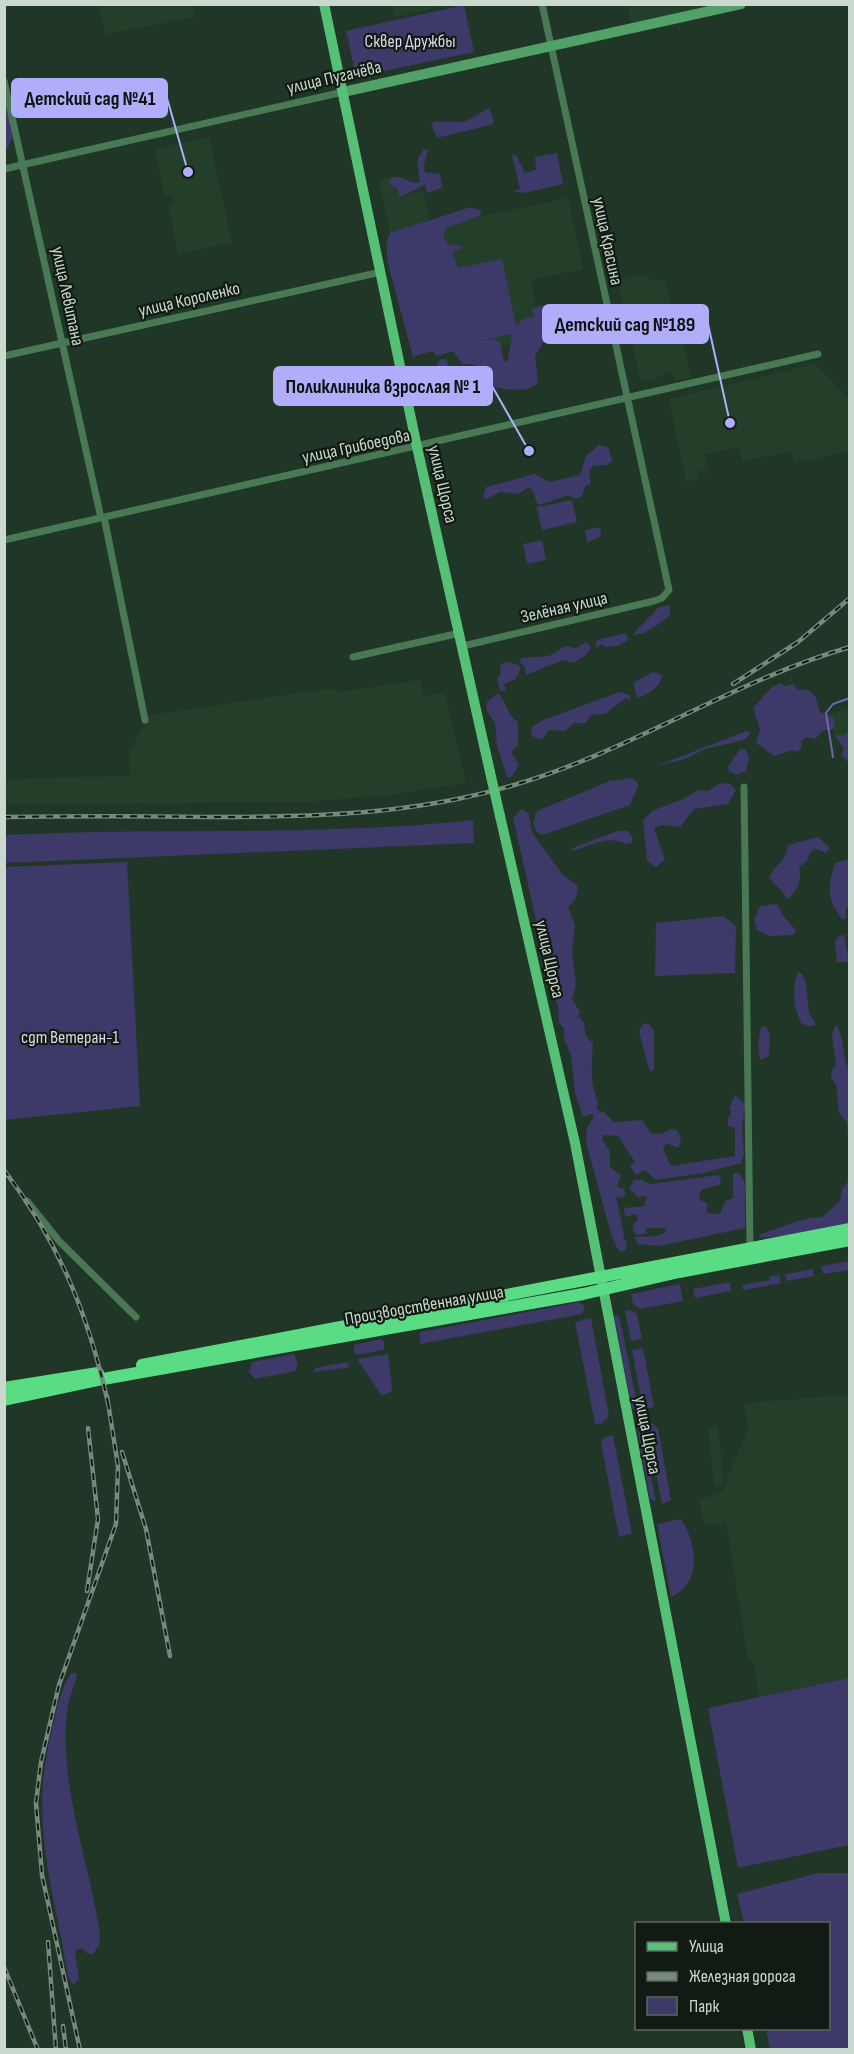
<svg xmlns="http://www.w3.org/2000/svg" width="854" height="2054" font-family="'Sofia Sans Condensed',sans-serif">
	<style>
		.built { fill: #233f2a }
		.green { fill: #3d3968; fill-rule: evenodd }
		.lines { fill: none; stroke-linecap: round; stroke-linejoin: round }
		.stream { stroke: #6b66ad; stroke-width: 2 }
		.street { stroke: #497855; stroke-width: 7 }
		.secondary { stroke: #51a169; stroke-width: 10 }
		.primary { stroke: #56c077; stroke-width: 10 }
		.highway { stroke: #59dc84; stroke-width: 12 }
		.rail-casing { stroke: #77897c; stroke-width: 4.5 }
		.rail { stroke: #111b13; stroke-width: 2; stroke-dasharray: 7; stroke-linecap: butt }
		.primary-bridge { stroke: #56c077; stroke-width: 10 }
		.labels { text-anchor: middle; stroke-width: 4.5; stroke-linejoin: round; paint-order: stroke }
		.park-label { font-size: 18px; fill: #d8d9ed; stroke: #111b13 }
		.street-label { font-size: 18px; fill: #cad8cd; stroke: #111b13 }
		.leader { fill: none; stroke: #b0aefa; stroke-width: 2 }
		.callout-dot { fill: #b0aefa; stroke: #111b13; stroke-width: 2 }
		.callout { fill: #b0aefa; stroke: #b0aefa; stroke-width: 2 }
		.callout-label { font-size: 20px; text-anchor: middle; font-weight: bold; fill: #111 }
	</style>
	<rect width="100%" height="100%" fill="#203626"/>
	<!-- built -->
	<path class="built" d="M628,4L721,5L631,25Z
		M99,5H192L194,17L106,34Z
		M392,5V4L449,5L395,17Z
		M209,137L232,242L178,254L168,205L174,204L173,196L165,197L154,149Z
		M396,176L401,196L423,191L430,225L390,233L379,180Z
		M568,198L583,269L531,280L539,318L532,340L477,352L438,229L457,222Z
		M646,275L654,282L665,279L674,318L678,317L691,378L675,381L672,372L641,383L618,281Z
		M816,364L849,399V451L794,463L791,452L742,461L739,447L704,455L709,477L705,469L698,471L699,479L686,482L669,399Z
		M420,680L424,696L445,692L466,783L388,795L305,802L5,804L4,779L130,776L129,750L151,715L326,689L344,691Z
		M849,708V735L835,740L830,713Z
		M849,1395V1678L759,1697L753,1660L748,1659L726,1523L704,1524L699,1500L722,1492L724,1486H714L708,1428L718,1427L724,1485L748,1430L744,1403Z"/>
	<!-- green -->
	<path class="green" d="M464,5L474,52L356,77L346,31Z
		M4,92L15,132L5,153H4Z
		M489,108L494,121L491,125L437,138L431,124L435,121L464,122Z
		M423,150H428L424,165L425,172L440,174L442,188L427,193L425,185L400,197L396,187L390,185L389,179C401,172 408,185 420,182L417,160Z
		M557,153L563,184L524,193L511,191L520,189L512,155H516L525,173L536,170L535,157Z
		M471,207L482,211L479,216L446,228L443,237L450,246L458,245L463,248L452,252L458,268L502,259L516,326L523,319L533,317L532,309L543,305L548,312L552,329L535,356L538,383C524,395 504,388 487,386L488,394C479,399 465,403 456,397L447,398L437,363L441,359H446L454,376H465L479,372L480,368L472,364H462L453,351L437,356L432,351L413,357L387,260V242L390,233ZM512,334L508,360L504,362L500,342L493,339L476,342Z
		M599,445L609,448L612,461L607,465L593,466L589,471L591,483L585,487L582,496L575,499L568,495L540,505L536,502L534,493L529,487L518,494L500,492L487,499L483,496L486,487L535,474L549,482L580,475L586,456Z
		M572,500L577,522L542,530L537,507Z
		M600,527L601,536L587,543L585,530Z
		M542,540L546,560L527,564L523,544Z
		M670,605V615C657,625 648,635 632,635L659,607Z
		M626,633L628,640L618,646L605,647L602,644L596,648V641C605,636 615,637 626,633Z
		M587,642L591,647L587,654L574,663L563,660L526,675L525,667L520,662L521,658L549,656L565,646L576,648Z
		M507,662L517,664L521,668L516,679L504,684L506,691H500L497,679L500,676L501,664Z
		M653,672L662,675C661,688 648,694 637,698L633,683Z
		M780,683L784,686L793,684L798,690L807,689L815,696L820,712L833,717L835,726L831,730H824L815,739L806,737L801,742L802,747L798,752L793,750L774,756L756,743L760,730L753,708L771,688Z
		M619,692L630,695V701L626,698L605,714L592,715L585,723H574L565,731L549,730L542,740L532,736L531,728L541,721Z
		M498,693C507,703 507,715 518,722V745L511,752L519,765L511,778L507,777L497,746L495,724L486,709L487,702Z
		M746,731L751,733L744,740L705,749L688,758L654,767Z
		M847,732H849V763L841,755L844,749L835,735H845Z
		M740,749H745L749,756L746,771L736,775L729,771L728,767Z
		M631,778L638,782V787L630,805L542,835L536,831L533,822L537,811L610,781Z
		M720,783L730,784L736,790L728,804L694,809L680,827L663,825L654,828L665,860L656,867L647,861L643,820L652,811L685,798L698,790L708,791Z
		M522,809L529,814L532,832L562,874L578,886L576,899L568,907L575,925L572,951L576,984L572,999L580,1012L577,1019L580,1017L584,1023L586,1037L593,1043C592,1057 591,1072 593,1086C595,1096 599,1099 597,1110L604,1112L614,1122L642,1120L651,1133L660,1134L671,1129L676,1130L681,1136L679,1148L666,1143L663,1149L671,1166L735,1156V1128L728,1126V1119L731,1112L729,1109L735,1095L745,1104L742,1129L744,1154L741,1163L704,1173L656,1180L645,1170L636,1175L630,1166L635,1162L618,1136L603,1135L602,1140L610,1151V1167L621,1175L617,1186L624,1189L626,1194L622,1198L616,1196L624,1235L623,1239L627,1241L626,1249L622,1252L618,1250L611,1234L586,1142L587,1127L594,1117L592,1114L583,1117L575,1093L571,1055L564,1039V1028L559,1023L558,1006L552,991L513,818Z
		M473,820L474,843L5,863V835C160,827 318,837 473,820Z
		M618,831H628L633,839L631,843L625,844C610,834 589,846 572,851V849L577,846Z
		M818,837L830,848L826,853L816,849L810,853L807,861L799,867C803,879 797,892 787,899L781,890L769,878C775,864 784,865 788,845Z
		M849,859V907L846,908V919H842C827,900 827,887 835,863Z
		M127,862L140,1106L5,1120V867Z
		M773,904L778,905L782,915L796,930L793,935L770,936L757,930L754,920L760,906Z
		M723,916L736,926L735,973L655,976L656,923Z
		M844,934L849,962H837L835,942L838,937Z
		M798,972L802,974L806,983L809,1013L816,1024L810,1027L801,1023C794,1008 791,988 798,972Z
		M648,1023L654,1031V1070L650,1072L639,1032L643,1024Z
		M836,1025C846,1039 841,1055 849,1069V1160L847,1123L839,1113L836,1084L831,1078L832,1069L836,1066L832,1034Z
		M761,1027H766L770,1035L769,1056L760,1060L758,1044Z
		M738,1172L745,1183V1228L659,1246L637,1244L635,1237L656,1236L665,1233L666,1228H646L647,1234L637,1235L633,1231V1225L638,1219L636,1214L625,1217L624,1208L644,1206L647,1196L638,1197L629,1189L634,1180H642L650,1184L718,1175L721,1180L720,1185L703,1189L699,1194L700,1200L707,1203V1213L720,1214L725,1201L733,1198V1174Z
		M849,1180V1227L839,1225L830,1231L824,1227L816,1233L759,1238L761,1234C781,1228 802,1217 822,1217L840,1201L842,1189Z
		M849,1261V1270L823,1274L821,1266Z
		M813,1269L814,1276L787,1281L785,1274Z
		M779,1275L781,1283L743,1290L742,1285L770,1280L769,1277Z
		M730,1282L731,1291L695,1298L693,1289Z
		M680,1284L683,1301L640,1309L633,1304L631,1294Z
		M579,1302L585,1306L582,1314L420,1344V1332Z
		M630,1310L637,1314L642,1339L631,1341L625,1311Z
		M619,1315L639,1413L632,1408L614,1316Z
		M591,1318L609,1416L602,1423L595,1424L575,1322Z
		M381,1339L384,1341V1350L356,1355L354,1352V1345Z
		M643,1348L654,1407L643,1409L632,1350Z
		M294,1354L298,1365L295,1371L255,1379L249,1372L252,1362Z
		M388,1354L392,1388L391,1392L382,1396L357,1359Z
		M347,1362L350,1367L346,1368L313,1372L315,1368Z
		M646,1423H652L658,1428L671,1500L662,1504Z
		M641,1424L656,1502L650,1499L637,1429Z
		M613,1435L632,1534L619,1537L601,1443L603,1438Z
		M681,1519C697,1544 703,1582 671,1597L657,1524Z
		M71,1673H76L77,1676C74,1687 68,1700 67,1711C59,1787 89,1860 100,1934L99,1945L93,1954H88L81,1948L75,1951L79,1979L73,1985L68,1977C54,1885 28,1825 52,1729C57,1710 60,1690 71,1673Z
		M849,1678V1845L738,1868L708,1708Z
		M819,1873H849V2049H770L766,2029L828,2028V1924L744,1923L737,1894Z"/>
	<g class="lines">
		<!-- stream -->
		<path class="stream" d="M833,757L826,713L833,704L850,698"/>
		<!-- street -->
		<path class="street" d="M4,81L101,518
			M4,169L343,92
			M4,356L381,272
			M104,517L145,720
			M4,540L818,354
			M463,646L654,601L662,598L669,590L542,4
			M353,657L460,633
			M744,787L750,1248
			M27,1201L59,1241L136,1317"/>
		<!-- secondary -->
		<path class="secondary" d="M343,92L741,4"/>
		<!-- primary -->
		<path class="primary" d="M324,4L417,447L490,772
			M500,816L575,1143L726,1924
			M747,2028L751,2050"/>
		<!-- highway -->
		<path class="highway" d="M142,1365L850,1229
			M4,1388L98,1373
			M4,1400L103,1379L583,1294L679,1272L850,1240"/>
		<defs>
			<path id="rail" d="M733,684L798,642L850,598
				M4,817C73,816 141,816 209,817C313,817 413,815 514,785C631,751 733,681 850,647
				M4,1170C60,1244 88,1314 108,1403
				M122,1452L146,1529L170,1656
				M87,1591L98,1519L88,1428
				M48,1942L56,2050
				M4,1967L38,2050
				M63,2026L66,2050
				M80,2050L42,1875L36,1803L41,1762L59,1685L116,1524L118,1466L107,1396"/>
		</defs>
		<!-- rail casing -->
		<use href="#rail" class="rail-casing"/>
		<!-- rail -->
		<use href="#rail" class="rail"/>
		<!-- primary-bridge -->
		<path class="primary-bridge" d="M490,772L500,816"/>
	</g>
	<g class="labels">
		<!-- park labels -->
		<g class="park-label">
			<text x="410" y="47">Сквер Дружбы</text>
			<text x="70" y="1043">сдт Ветеран-1</text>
		</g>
		<!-- street labels -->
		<g class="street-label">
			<text transform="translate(334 77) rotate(-13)" y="6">улица Пугачёва</text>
			<text transform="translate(608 241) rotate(78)" y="6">улица Красина</text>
			<text transform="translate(68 296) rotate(78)" y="6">улица Левитана</text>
			<text transform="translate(189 299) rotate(-13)" y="6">улица Короленко</text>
			<text transform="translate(356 446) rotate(-12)" y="6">улица Грибоедова</text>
			<text transform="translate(443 484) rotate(77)" y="6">улица Щорса</text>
			<text transform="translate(564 607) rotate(-13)" y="6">Зелёная улица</text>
			<text transform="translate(550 959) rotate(77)" y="6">улица Щорса</text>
			<text transform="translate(424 1305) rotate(-10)" y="6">Производственная улица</text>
			<text transform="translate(648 1435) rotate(79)" y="6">улица Щорса</text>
		</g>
	</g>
	<!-- callouts -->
	<path class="leader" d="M188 172L167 98M730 423L708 324M529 451L492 386"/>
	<g class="callout-dot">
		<circle cx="188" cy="172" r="6"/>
		<circle cx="730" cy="423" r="6"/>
		<circle cx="529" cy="451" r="6"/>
	</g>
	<g class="callout">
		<rect x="12" y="79" width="155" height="38" rx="6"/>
		<rect x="543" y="305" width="165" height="38" rx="6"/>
		<rect x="274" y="367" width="218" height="38" rx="6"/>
	</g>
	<g class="callout-label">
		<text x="90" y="105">Детский сад №41</text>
		<text x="625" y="331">Детский сад №189</text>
		<text x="383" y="393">Поликлиника взрослая № 1</text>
	</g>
	<!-- border -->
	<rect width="854" height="2054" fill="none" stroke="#cad8cd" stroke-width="12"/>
	<!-- legend -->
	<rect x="635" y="1922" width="195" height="108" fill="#111b13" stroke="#5b675d" stroke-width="1.5"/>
	<rect x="647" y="1942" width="30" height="9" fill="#56c077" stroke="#5b675d" stroke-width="1.5"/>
	<text x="689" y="1952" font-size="18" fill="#cad8cd">Улица</text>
	<rect x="647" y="1972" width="30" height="9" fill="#77897c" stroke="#5b675d" stroke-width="1.5"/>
	<text x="689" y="1982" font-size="18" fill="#cad8cd">Железная дорога</text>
	<rect x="647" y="1997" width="30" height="18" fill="#3d3968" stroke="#5b675d" stroke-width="1.5"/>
	<text x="689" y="2012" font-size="18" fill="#cad8cd">Парк</text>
</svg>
